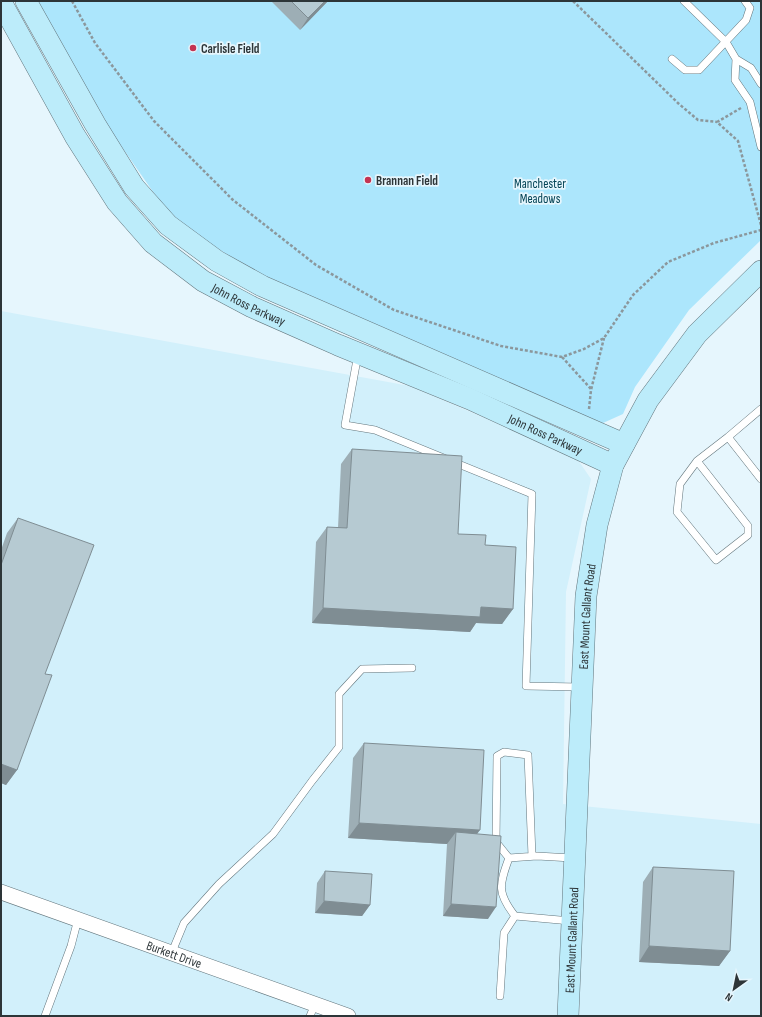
<svg xmlns="http://www.w3.org/2000/svg" width="762" height="1017" font-family="'Sofia Sans Condensed',sans-serif">
	<style>
		.built { fill: #d2f0fb }
		.green { fill: #ace6fc }
		.lines { fill: none; stroke-linecap: round; stroke-linejoin: round }
		.lane-casing { stroke: #63767d; stroke-width: 8 }
		.street-casing { stroke: #63767d; stroke-width: 16 }
		.secondary-casing { stroke: #63767d; stroke-width: 22 }
		.path { stroke: #8b979c; stroke-width: 2.5; stroke-dasharray: 3 2; stroke-linecap: butt }
		.lane { stroke: #fff; stroke-width: 7 }
		.street { stroke: #fff; stroke-width: 15 }
		.secondary { stroke: #bcecfa; stroke-width: 21 }
		.wall { fill: #9daeb5 }
		.shaded-wall { fill: #7f8d93 }
		.building { fill: #b6cad2; stroke: #7f8d93 }
		.poi-dot { fill: #c43452; stroke: #e6f6fd; stroke-width: 1.5 }
		.labels { text-anchor: middle; stroke-width: 3.5; stroke-linejoin: round; paint-order: stroke }
		.poi-label { font-size: 13px; font-weight: bold; fill: #2d3538; stroke: #e6f6fd; text-anchor: start }
		.park-label { font-size: 13px; fill: #034355; stroke: #e6f6fd }
		.street-label { font-size: 13px; fill: #2d3538; stroke: #e6f6fd }
	</style>
	<rect width="100%" height="100%" fill="#e6f6fd"/>
	<!-- built -->
	<path class="built" d="M1,311L410,386L576,457L591,479L566,592L563,804L761,824V1016H1Z"/>
	<!-- green -->
	<path class="green" d="M35,1H761V240L689,310L635,387L623,414L603,423L575,414L262,277L172,219L103,120Z"/>
	<g class="lines">
		<defs>
			<path id="lane" d="M684,1L726,42L736,59L751,68L761,84
				M672,59L685,70H699L746,20L750,8L745,1
				M736,59L735,80L750,102L761,147
				M358,354L345,425L375,430L532,494L526,686L580,687
				M761,409L728,437L761,479
				M697,461L748,526V535L716,560L677,512L680,484L697,461L728,437
				M509,858L496,842L497,756L504,752L528,755L532,856
				M571,921L515,916C497,893 499,885 509,858L537,856L572,858
				M172,952L184,923L219,884L273,834L312,781L339,747V694L362,669L412,668
				M500,996L504,933L515,916
				M45,1016L71,946L78,919
				M310,1016L315,1004"/>
			<g id="street">
				<path id="s1" d="M1,892L348,1016"/>
			</g>
			<g id="secondary">
				<path d="M26,1L95,124L134,187L168,225L217,261L262,286L624,444"/>
				<path id="s2" d="M1,2L75,136L117,202L153,243L203,281L252,307L338,345L470,399L613,465"/>
				<path id="s3" d="M568,1016L586,596L597,525L613,465L648,400L697,334L761,271"/>
			</g>
		</defs>
		<!-- lane casing -->
		<use href="#lane" class="lane-casing"/>
		<!-- street casing -->
		<use href="#street" class="street-casing"/>
		<!-- secondary casing -->
		<use href="#secondary" class="secondary-casing"/>
		<!-- path -->
		<path class="path" d="M72,1L95,43L154,121L233,200L316,265L394,310L501,346L562,357L584,349L604,338L633,295L668,262L714,243L761,230
			M573,1L679,104L698,120L717,122
			M741,108L717,122L738,141L761,225
			M562,357L591,389
			M589,409L591,390L604,338"/>
		<!-- lane -->
		<use href="#lane" class="lane"/>
		<!-- street -->
		<use href="#street" class="street"/>
		<!-- secondary -->
		<use href="#secondary" class="secondary"/>
	</g>
	<!-- wall -->
	<path class="wall" d="M271,1H328L300,30Z
		M352,449L458,534L485,545L513,609L502,624L476,623L470,632L312,623L316,542L327,527L338,528L341,464Z
		M18,518L45,674L17,770L6,785L1,783V550L7,533Z
		M364,743L477,834L488,919L443,916L447,844L348,838L353,758Z
		M653,867L730,951L719,966L639,962L643,882Z
		M325,871L370,905L362,916L315,913L317,883Z"/>
	<!-- shaded-wall -->
	<path class="shaded-wall" d="M325,1H328L300,30L308,18Z
		M481,607L513,609L502,624L476,623L470,632L312,623L323,608Z
		M1,764L17,770L6,785L1,783Z
		M359,823L480,830L469,845L456,832L447,844L348,838Z
		M324,901L370,905L362,916L315,913Z
		M451,904L496,907L488,919L443,916Z
		M649,946L730,951L719,966L639,962Z"/>
	<!-- building -->
	<path class="building" d="M291,1H325L308,18Z
		M352,449L462,456L458,534L486,535L485,545L516,547L513,609L481,607L480,617L323,608L327,527L347,528Z
		M18,518L94,545L45,674L52,675L17,770L1,764V565Z
		M364,743L484,750L480,830L359,823Z
		M456,832L501,836L496,907L451,904Z
		M653,867L734,871L730,951L649,946Z
		M325,871L372,874L370,905L324,901Z"/>
	<!-- markers -->
	<g class="poi-dot">
		<circle cx="193" cy="48" r="4"/>
		<circle cx="368" cy="180" r="4"/>
	</g>
	<g class="labels">
		<!-- poi labels -->
		<g class="poi-label">
			<text x="201" y="53">Carlisle Field</text>
			<text x="376" y="185">Brannan Field</text>
		</g>
		<!-- park labels -->
		<g class="park-label">
			<text x="540" y="188">Manchester<tspan x="540" dy="15">Meadows</tspan></text>
		</g>
		<!-- street labels -->
		<g class="street-label">
			<text dy="5" stroke="none"><textPath href="#s2" startOffset="400">John Ross Parkway</textPath></text>
			<text dy="5" stroke="none"><textPath href="#s2" startOffset="724">John Ross Parkway</textPath></text>
			<text dy="5" stroke="none"><textPath href="#s3" startOffset="400">East Mount Gallant Road</textPath></text>
			<text dy="5" stroke="none"><textPath href="#s3" startOffset="76">East Mount Gallant Road</textPath></text>
			<text dy="5" stroke="none"><textPath href="#s1" startOffset="184">Burkett Drive</textPath></text>
		</g>
	</g>
	<!-- border -->
	<rect width="762" height="1017" fill="none" stroke="#2d3538" stroke-width="4"/>
	<!-- north arrow -->
	<g transform="translate(734 989) rotate(213)" stroke="#e6f6fd" stroke-width="3" paint-order="stroke">
	<path d="M0-3L7 15L0 10L-7 15Z" fill="#2d3538"/>
	<text y="-6" font-size="11" font-weight="bold" text-anchor="middle" fill="#2d3538">N</text>
	</g>
</svg>
